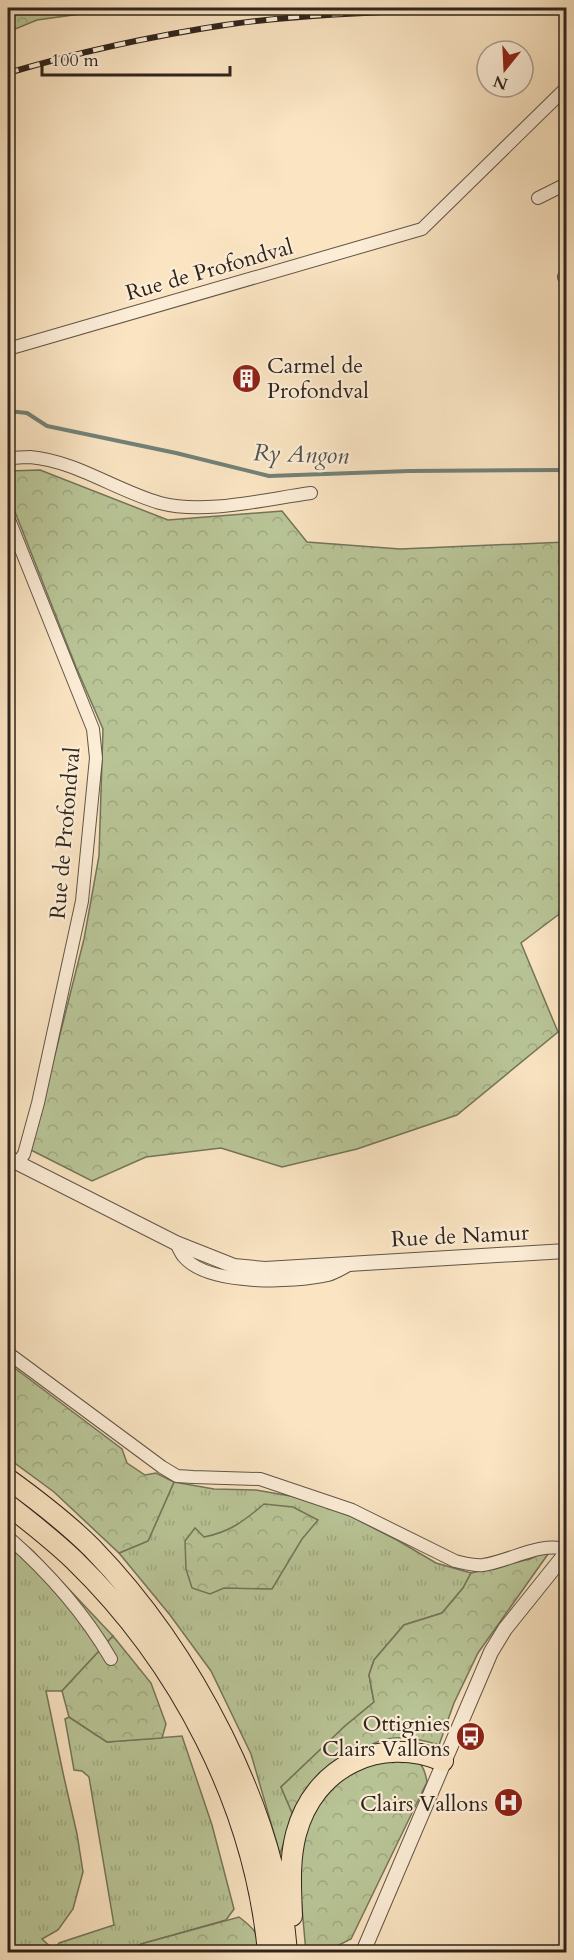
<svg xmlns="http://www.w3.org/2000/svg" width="574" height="1960" font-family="Cardo,serif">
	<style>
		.grass { fill: url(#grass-tufts); stroke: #74755a; stroke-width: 1.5 }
		.forest { fill: url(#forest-crowns); stroke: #74755a; stroke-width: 1.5 }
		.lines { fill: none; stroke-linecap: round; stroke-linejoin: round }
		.stream { stroke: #728178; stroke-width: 4 }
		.minor-casing { stroke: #625546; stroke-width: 14 }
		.tertiary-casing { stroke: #625546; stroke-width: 16 }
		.trunk-casing { stroke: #2f251d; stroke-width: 22 }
		.minor { stroke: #fcedd7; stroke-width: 12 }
		.tertiary { stroke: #fcedd7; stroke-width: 14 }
		.trunk { stroke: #fae4c2; stroke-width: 20 }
		.rail-casing { stroke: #2f251d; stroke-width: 6 }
		.rail { stroke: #fcedd7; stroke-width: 4; stroke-dasharray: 11; stroke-linecap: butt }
		.labels { text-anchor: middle; stroke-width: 4.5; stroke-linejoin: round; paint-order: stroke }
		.street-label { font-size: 22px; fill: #2f251d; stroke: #fcedd7 }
		.poi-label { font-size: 22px; fill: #2f251d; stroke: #fcedd7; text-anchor: end }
		.water-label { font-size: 24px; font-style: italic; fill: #50534b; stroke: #fcedd7 }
	</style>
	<defs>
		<pattern id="grass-tufts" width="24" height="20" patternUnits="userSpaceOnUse" patternTransform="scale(1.5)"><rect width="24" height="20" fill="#b9c597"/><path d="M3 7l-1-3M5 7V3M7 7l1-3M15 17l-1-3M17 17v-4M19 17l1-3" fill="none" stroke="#9fa982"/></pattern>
		<pattern id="forest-crowns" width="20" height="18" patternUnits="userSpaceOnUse" patternTransform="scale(1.5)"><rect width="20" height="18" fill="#b9c597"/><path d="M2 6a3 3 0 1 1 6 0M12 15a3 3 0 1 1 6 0" fill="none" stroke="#9fa982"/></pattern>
	</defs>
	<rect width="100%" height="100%" fill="#fae4c2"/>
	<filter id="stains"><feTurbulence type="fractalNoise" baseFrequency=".00333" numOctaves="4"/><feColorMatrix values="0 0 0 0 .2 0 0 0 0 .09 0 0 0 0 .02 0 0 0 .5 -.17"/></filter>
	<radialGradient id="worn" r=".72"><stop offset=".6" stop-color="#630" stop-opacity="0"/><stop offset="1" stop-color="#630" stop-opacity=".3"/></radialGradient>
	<!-- grass -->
	<path class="grass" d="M174,1482L214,1489L256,1490L302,1498L350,1516L397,1540L436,1563L471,1573L463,1588L442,1613L404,1625L374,1660L369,1675L374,1702L345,1726L281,1787L293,1815L280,1854L251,1754L211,1671L170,1615L119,1553L148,1541Z
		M8,1531L33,1551L113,1636L62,1691H46L63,1773L77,1834L83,1872L73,1909L58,1930L42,1939L54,1950L59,1943L114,1925L89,1777L82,1771L74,1770L65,1719L69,1717L107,1742L182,1736L212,1825L234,1909L226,1920L141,1944L128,1952H8Z"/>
	<!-- forest -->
	<path class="forest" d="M8,8H124L37,20L8,32Z
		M40,470L168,520L282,511L307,542L400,549L566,542V909L521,943L558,1032L457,1115L357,1149L282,1167L221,1148L146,1157L92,1181L31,1150L84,939L99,856L103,729L76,667L8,494V471Z
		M8,1363L122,1449L127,1463L145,1475L156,1473L174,1482L148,1541L119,1553L54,1492L8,1458Z
		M264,1504L293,1507L318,1520L302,1539L272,1589L224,1588L210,1594L192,1588L186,1569L185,1541L195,1528L204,1537C230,1532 244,1521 264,1504Z
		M553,1547L478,1653L454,1703L439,1745C397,1732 380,1736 343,1760C334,1766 322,1771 316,1779C307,1790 301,1803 293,1815L281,1787L345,1726L374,1702L369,1675L374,1660L404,1625L442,1613L463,1588L471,1573L530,1559Z
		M113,1636L151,1683L166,1724L162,1738L107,1742L69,1717L62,1691Z
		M393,1757C415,1760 423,1757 427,1782L351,1939L329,1950L306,1952L299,1876L303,1838L316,1807L346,1775Z
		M239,1917C256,1930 257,1931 259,1952H128L141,1944Z"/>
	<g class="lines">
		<!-- stream -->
		<path class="stream" d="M8,411L27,413L47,426L176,453L269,476L409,471L566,470"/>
		<defs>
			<path id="minor" d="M538,198L566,184
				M564,277L566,278
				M8,349L422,229L566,88
				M8,458C15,458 23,457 30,457C76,461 117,491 160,503C204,515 266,499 311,493
				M8,517L93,729L96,758L82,901L38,1103L24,1154L18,1163
				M176,1243C178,1247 180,1252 183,1256C207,1286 294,1283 328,1275C335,1273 343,1268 349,1265
				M8,1353L162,1467L177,1476L193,1477L260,1479L352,1510L455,1561C464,1563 473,1566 483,1565C511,1561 538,1542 566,1549
				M8,1537C49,1573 83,1611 111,1659"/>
			<path id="tertiary" d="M8,1158L176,1243L234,1266L265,1269L566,1251
				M363,1952L491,1652L505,1629L566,1553"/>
			<path id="trunk" d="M8,1479C37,1500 66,1522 92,1548C191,1650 276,1810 287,1952
				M8,1505C30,1522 53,1540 74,1560C180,1663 254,1805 268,1952
				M292,1916C291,1888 289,1861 296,1834C314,1766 380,1735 443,1761"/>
		</defs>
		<!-- minor casing -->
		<use href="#minor" class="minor-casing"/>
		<!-- tertiary casing -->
		<use href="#tertiary" class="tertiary-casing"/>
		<!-- trunk casing -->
		<use href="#trunk" class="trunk-casing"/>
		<!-- minor -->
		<use href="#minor" class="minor"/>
		<!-- tertiary -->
		<use href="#tertiary" class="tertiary"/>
		<!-- trunk -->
		<use href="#trunk" class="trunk"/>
		<defs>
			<path id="rail" d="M8,73C79,52 152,36 225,25C338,9 453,11 566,9"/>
		</defs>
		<!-- rail casing -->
		<use href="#rail" class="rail-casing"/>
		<!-- rail -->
		<use href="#rail" class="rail"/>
	</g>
	<!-- icons -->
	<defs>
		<symbol id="building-disc" viewBox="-11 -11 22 22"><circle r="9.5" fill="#8f2418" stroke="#fcedd7"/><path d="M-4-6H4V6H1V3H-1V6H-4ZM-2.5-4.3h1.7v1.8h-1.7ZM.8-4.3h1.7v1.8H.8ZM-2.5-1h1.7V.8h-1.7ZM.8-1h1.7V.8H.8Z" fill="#fff"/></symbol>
		<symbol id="bus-disc" viewBox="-11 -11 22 22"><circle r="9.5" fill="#8f2418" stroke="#fcedd7"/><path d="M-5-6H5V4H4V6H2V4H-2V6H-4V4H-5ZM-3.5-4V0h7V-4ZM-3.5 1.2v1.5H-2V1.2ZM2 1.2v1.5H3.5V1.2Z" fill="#fff"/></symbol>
		<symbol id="hospital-disc" viewBox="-11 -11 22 22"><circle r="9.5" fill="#8f2418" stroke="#fcedd7"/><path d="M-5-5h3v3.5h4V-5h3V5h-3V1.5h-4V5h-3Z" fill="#fff"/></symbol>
	</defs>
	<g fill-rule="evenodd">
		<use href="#building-disc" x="230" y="362" width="33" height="33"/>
		<use href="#bus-disc" x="454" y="1720" width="33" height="33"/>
		<use href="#hospital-disc" x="492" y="1786" width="33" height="33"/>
	</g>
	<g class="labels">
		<!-- street labels -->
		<g class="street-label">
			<text transform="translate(209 269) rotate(-16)" y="8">Rue de Profondval</text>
			<text transform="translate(64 833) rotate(-85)" y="8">Rue de Profondval</text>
			<text transform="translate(460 1235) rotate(-3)" y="8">Rue de Namur</text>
		</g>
		<!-- poi labels -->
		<g class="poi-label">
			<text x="267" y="373" text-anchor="start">Carmel de<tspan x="267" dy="25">Profondval</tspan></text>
			<text x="450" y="1731">Ottignies<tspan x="450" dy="25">Clairs Vallons</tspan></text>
			<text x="488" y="1811">Clairs Vallons</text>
		</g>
		<!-- water labels -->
		<g class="water-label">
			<text transform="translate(301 454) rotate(2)" y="8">Ry Angon</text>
		</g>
	</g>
	<!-- margin -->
	<rect width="574" height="1960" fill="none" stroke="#fae4c2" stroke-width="30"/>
	<rect x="9" y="9" width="556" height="1942" fill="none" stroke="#2f251d" stroke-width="3"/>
	<rect x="15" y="15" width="544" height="1930" fill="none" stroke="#2f251d" stroke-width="1.5"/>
	<!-- north arrow -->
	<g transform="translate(505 69) rotate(198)"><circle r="28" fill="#fcedd7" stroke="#aa9d8d" stroke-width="1.5"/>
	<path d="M0-4.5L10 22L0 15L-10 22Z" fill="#8f2418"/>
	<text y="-9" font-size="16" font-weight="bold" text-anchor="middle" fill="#2f251d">N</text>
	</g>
	<!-- scale -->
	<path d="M42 66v9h188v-9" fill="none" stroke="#2f251d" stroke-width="3"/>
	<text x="51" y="66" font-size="18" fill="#2f251d" stroke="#fcedd7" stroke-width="4.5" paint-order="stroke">100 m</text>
	<rect width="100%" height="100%" filter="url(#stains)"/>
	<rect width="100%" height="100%" fill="url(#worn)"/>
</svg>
